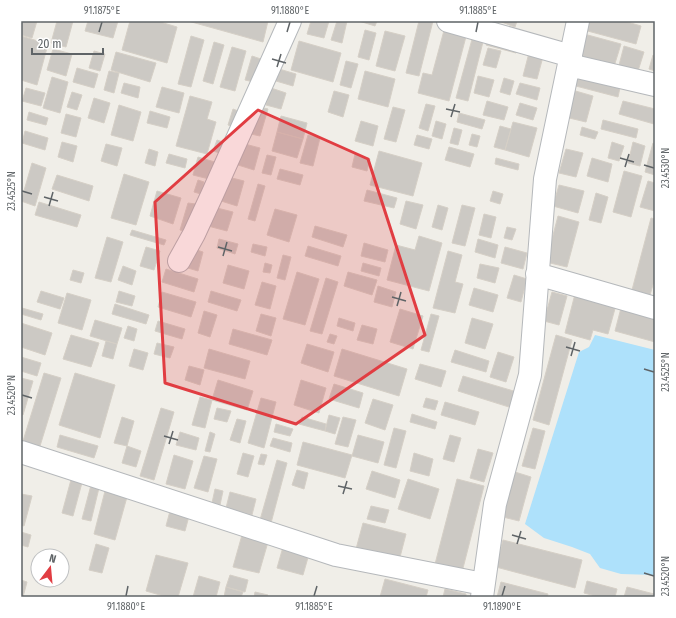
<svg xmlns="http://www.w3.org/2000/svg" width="676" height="618" font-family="'Fira Sans Condensed',sans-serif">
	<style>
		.water { fill: #aee1fb }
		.building { fill: #ccc9c4; stroke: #d5cfc6 }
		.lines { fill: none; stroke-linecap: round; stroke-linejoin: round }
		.minor-casing { stroke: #b5b8bb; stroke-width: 24 }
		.minor { stroke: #fff; stroke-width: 22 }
		.marked { fill: #e13d42; fill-opacity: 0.2; stroke: #e13d42; stroke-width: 3; stroke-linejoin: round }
		.ticks { fill: none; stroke: #5f6467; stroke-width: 1.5 }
		.neatline { fill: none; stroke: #5f6467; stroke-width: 1.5 }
		.ticks-label { font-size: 10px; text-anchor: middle; fill: #5f6467 }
	</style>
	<rect width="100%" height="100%" fill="#f0eee8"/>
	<!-- water -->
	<path class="water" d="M595,335L655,350L654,575L621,574L600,568L590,554L572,547L544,538L525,524L579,352L589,347Z"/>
	<!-- building -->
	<path class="building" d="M21,21H37L32,38L21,35Z
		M57,21H73L66,47L51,43Z
		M88,21H118L113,38L85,31Z
		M130,21H157L177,27L167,63L122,50Z
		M188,21H268L263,42Z
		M311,21H329L324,38L307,34Z
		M337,21H347L342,43L331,40Z
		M359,21H377L375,26Z
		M419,21H433L419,76L406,73Z
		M499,21H517L515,27Z
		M586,21H624L641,26L636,44L584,30Z
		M446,23L468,29L449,101L418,93L423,73L432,75Z
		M365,30L376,33L369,60L358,57Z
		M385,31L405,36L395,71L376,66Z
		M474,32L485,34L468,101L456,98Z
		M584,34L621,44L612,73L576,64Z
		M489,35L518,43L516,53L486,45Z
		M21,36L48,44L37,85L21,80Z
		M191,36L204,40L191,87L178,84Z
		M299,41L341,53L333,82L291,70Z
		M214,42L224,45L213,84L203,81Z
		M624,46L644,52L637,74L618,69Z
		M232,47L246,51L235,91L220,87Z
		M488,48L501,51L496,68L483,65Z
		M53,49L72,54L66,76L47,70Z
		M530,49L544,53L537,79L523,76Z
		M94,51L105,54L100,71L89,68Z
		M116,52L156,63L150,82L111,70Z
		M653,55L655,56V71L649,69Z
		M252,56L264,60L258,83L245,80Z
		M346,61L358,64L351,88L340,85Z
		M77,68L98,74L94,88L73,82Z
		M279,69L296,74L293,86L276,81Z
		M109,71L119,73L114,93L104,90Z
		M365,71L395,79L388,107L358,99Z
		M576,71L621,83L618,97L572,85Z
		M478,76L494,80L489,97L474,93Z
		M52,77L68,82L60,113L43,108Z
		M504,78L514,81L510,95L500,92Z
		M124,83L140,87L138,98L121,93Z
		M520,83L540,88L537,100L516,94Z
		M162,87L184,93L179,113L156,107Z
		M26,88L45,93L41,106L22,101Z
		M271,88L286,93L281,109L266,105Z
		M572,90L593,96L586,122L565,117Z
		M334,91L349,95L343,117L328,112Z
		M72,92L82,95L77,110L67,107Z
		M190,96L212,102L207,119L216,122L207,154L176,146Z
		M94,98L110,103L104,123L88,118Z
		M487,101L508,107L504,120L483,115Z
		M623,101L655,109L654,124L619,114Z
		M520,103L537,108L533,120L516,115Z
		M426,104L435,106L428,131L419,128Z
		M119,105L141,112L133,141L111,135Z
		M259,107L268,109L260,136L251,134Z
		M393,107L405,110L396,142L384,139Z
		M233,109L241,112L237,128L228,125Z
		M150,111L170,117L167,128L147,123Z
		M29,112L48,118L46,125L27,120Z
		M459,113L485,120L482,129L457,122Z
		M66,114L81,118L76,137L61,133Z
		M281,116L307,123L303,139L277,132Z
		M603,120L638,129L636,138L601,129Z
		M361,121L378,126L373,146L355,141Z
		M436,121L446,124L442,139L432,136Z
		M513,122L537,128L529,157L505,150Z
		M500,126L511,129L505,150L494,147Z
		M582,127L598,132L595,139L580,135Z
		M454,128L462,130L458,145L450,143Z
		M25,131L48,138L45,150L22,143Z
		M277,132L303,139L297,158L272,151Z
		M472,134L480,136L477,147L469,145Z
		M308,135L320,138L313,166L300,163Z
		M417,135L432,139L429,149L414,145Z
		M217,140L226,143L223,154L213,151Z
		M62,142L77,146L73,162L58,157Z
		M612,142L624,146L619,161L608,158Z
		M633,142L645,146L640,166L628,163Z
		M241,143L260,148L254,170L235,164Z
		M653,143L655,144V175L645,172Z
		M106,144L122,148L117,166L101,161Z
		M449,147L474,154L470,167L445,160Z
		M149,149L158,152L155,166L145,163Z
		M566,149L583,153L576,177L559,173Z
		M379,151L422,163L413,196L370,185Z
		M169,154L187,159L185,168L166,163Z
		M355,154L370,159L367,171L352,167Z
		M267,155L276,157L271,175L262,173Z
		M198,157L218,163L213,180L193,175Z
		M496,158L519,164L518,170L495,164Z
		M592,158L612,164L608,182L587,176Z
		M32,163L46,168L35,206L21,201Z
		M280,169L303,175L300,185L277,179Z
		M624,171L642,176L631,217L613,212Z
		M124,174L149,182L136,225L111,218Z
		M57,175L93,186L89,201L52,189Z
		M224,176L244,181L237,206L218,200Z
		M198,180L204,182L201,194L194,192Z
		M648,181L655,183V211L640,207Z
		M258,184L265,186L255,221L248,219Z
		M559,185L584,191L578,213L553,206Z
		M367,190L397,198L394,208L364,201Z
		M157,191L181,198L173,224L150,216Z
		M493,191L503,194L500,204L490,201Z
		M596,193L608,197L601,223L589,220Z
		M406,201L423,205L416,229L400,224Z
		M39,202L81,215L77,227L35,215Z
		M188,203L196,204L188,232L180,230Z
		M438,205L448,208L442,230L432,227Z
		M462,205L475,208L465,246L452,243Z
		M213,207L233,212L227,231L208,226Z
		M275,209L297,215L289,242L267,235Z
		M484,214L496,217L491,238L479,235Z
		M558,216L579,222L567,267L546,262Z
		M651,218L655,219V278L650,295L632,290Z
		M315,226L347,235L343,247L312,237Z
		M507,227L516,229L512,240L504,238Z
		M132,230L166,240L164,245L130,235Z
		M419,236L442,243L429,291L387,280L396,245L415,250Z
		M107,237L123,242L111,282L95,278Z
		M219,239L238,244L235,254L217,248Z
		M478,239L498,245L495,258L475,252Z
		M364,243L388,250L385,262L361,256Z
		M253,244L267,247L265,256L251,252Z
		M308,246L341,256L338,266L305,256Z
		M146,247L160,251L154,270L140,266Z
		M505,247L527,253L523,269L501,263Z
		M194,249L203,252L198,271L188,268Z
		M448,251L462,255L455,282L463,284L455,313L433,308Z
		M283,255L291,257L285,280L277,278Z
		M265,263L272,265L270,273L263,272Z
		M363,263L381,268L379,276L361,271Z
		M480,264L499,268L495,283L477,278Z
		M228,265L249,271L244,289L223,283Z
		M123,266L136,271L132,285L118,280Z
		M166,269L198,279L194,292L162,282Z
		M73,270L84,273L81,283L70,280Z
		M297,272L319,279L305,325L283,319Z
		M348,272L377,280L372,295L344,286Z
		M514,275L527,279L521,302L507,298Z
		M326,278L338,282L322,334L310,331Z
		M262,282L276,286L270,309L255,305Z
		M378,286L396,292L392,307L374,302Z
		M474,288L498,295L493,312L469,305Z
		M41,291L64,298L60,309L37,302Z
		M119,291L135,296L132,306L116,302Z
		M211,291L241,300L237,311L208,302Z
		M162,292L196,302L191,317L158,307Z
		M552,292L567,296L559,325L544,321Z
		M67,293L91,300L82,330L58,323Z
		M575,294L616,305L608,334L593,330L590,340L565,333Z
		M115,304L149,315L146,324L112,314Z
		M22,308L43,314L41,320L21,314Z
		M621,308L655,317V342L615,331Z
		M400,309L423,316L413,349L390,342Z
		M204,311L217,315L210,337L198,333Z
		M261,314L276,318L271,336L256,331Z
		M431,314L439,316L429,352L421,350Z
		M339,318L355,323L353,331L337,326Z
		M472,318L493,324L485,349L465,343Z
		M95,320L122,328L117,344L90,336Z
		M158,321L185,329L182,339L155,331Z
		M21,323L52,333L45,355L21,347Z
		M362,325L377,329L373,344L357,340Z
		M128,326L137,329L134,341L124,338Z
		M233,329L272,340L267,355L229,344Z
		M330,334L337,336L334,344L327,342Z
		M71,335L99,343L91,367L63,359Z
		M556,335L572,340L549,425L533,420Z
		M106,341L117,344L113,359L102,356Z
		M157,343L174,347L170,358L154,354Z
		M307,344L334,352L328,372L301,363Z
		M134,349L148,353L143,370L129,366Z
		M209,349L250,361L245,379L204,368Z
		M342,349L407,369L399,396L334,376Z
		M455,350L489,361L486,372L451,362Z
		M498,352L514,357L506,382L490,377Z
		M21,357L41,363L37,376L21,371Z
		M420,364L446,371L441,387L415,379Z
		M189,366L204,370L200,385L185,380Z
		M44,373L61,378L40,446L23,441Z
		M75,373L115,385L100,438L59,425Z
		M463,376L517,392L512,408L458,391Z
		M21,378L33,381L23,415L21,414Z
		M218,380L253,391L247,410L212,400Z
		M301,380L326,388L319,413L294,405Z
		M334,384L363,393L359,408L329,399Z
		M200,397L212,400L205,428L192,425Z
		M261,398L276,402L264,448L248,443Z
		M426,398L438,401L435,410L423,407Z
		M373,399L393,405L385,430L365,423Z
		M445,402L479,412L475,425L441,415Z
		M161,408L174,412L154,480L140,476Z
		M217,408L231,411L227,422L214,419Z
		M412,414L437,422L435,429L410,422Z
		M329,415L340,418L335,434L325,431Z
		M122,417L134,421L127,446L114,443Z
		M302,417L326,424L325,431L299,424Z
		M343,417L356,420L348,447L335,444Z
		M237,419L246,421L240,443L230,440Z
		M276,424L293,429L290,436L274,432Z
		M394,428L406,431L396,468L384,465Z
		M533,428L545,431L535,469L522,466Z
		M180,432L199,438L196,450L176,445Z
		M210,432L215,434L210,452L205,451Z
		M60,435L98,446L94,458L57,447Z
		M358,435L384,442L378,463L352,456Z
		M450,435L461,438L454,462L443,459Z
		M273,438L292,443L290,452L270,446Z
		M303,442L352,455L345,478L297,465Z
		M127,446L141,451L136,467L122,463Z
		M478,449L493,453L484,482L470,478Z
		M243,453L254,456L248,477L237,474Z
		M414,453L433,459L429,476L410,471Z
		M261,454L267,455L264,465L258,464Z
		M174,455L193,461L185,489L166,484Z
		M204,456L217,459L208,492L194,488Z
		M277,460L287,463L271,523L260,520Z
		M297,470L308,473L304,489L292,485Z
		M372,471L400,480L395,498L366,489Z
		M515,472L531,477L519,521L503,517Z
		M72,476L83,479L73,516L62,513Z
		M408,479L439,489L430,519L398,509Z
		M457,479L484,486L461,576L434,568Z
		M91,485L99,488L91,521L82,519Z
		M215,489L223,491L220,505L212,503Z
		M105,491L127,497L115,540L94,534Z
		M230,492L256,499L252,515L226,508Z
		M21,494L32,496L24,526L21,525Z
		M371,506L389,510L385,523L367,519Z
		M170,511L189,516L185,531L166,526Z
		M363,523L406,534L399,561L356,549Z
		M21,532L31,535L28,547L21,545Z
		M242,535L268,542L259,573L233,567Z
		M503,540L582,560L575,588L496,567Z
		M96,544L109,548L102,573L89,570Z
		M283,547L309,554L303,575L277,568Z
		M156,555L188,563L178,597H167L146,591Z
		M230,575L248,580L245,592L226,587Z
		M199,576L220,582L216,597H193Z
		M385,579L428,590L426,597H380Z
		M21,580L27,582L23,597H21Z
		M587,581L617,589L615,597H599L584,593Z
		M501,582L548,594L547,597H497Z
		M226,587L243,592L241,597H224Z
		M627,587L654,594V597H624Z
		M445,589L466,594V597H443Z
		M255,592L268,595L267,597H254Z"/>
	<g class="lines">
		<defs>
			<path id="minor" d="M448,21L571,56
				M569,65L655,85
				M179,261L194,234L212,195L290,21
				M537,274L655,308
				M21,452L336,555L483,584
				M482,597L495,504L530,375L545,179L578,21"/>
		</defs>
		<!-- minor casing -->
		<use href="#minor" class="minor-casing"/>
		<!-- minor -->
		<use href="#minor" class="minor"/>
	</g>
	<!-- marked area -->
	<path class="marked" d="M258,110L368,159L425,335L296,424L165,383L155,202Z"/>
	<!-- ticks -->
	<path class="ticks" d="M99,32L102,22M287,32L290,22M476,32L478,22M272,59L286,63M277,67L281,54M446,109L460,112M451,117L455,104M620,158L634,162M644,165L654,168M625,167L629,154M22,191L32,194M44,197L58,201M49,206L53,192M218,247L232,251M223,256L227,242M392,297L406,301M397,306L401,292M566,347L580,351M571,356L575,342M644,369L654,372M22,395L32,398M164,436L178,440M169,444L173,431M338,486L352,489M343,494L347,481M512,535L526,539M517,544L521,531M644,573L654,576M126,596L128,586M314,596L317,586M502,596L505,586"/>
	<!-- border -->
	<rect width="676" height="618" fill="none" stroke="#ffffff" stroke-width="44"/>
	<!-- north arrow -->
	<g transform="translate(50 568) rotate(16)"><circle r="19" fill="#ffffff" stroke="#bfc1c2"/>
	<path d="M0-3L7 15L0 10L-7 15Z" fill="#e13d42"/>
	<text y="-6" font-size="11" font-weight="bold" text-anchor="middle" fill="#5f6467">N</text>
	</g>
	<!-- scale -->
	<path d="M32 48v6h71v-6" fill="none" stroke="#5f6467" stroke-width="2"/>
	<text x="38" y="48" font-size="12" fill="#5f6467" stroke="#ffffff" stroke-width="3" paint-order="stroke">20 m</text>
	<rect x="22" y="22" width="632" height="574" class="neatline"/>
	<g class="ticks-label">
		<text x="102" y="14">91.1875°E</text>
		<text x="290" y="14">91.1880°E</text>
		<text x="478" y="14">91.1885°E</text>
		<text transform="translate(665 168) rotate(-90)" y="4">23.4530°N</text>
		<text transform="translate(11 191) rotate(-90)" y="4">23.4525°N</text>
		<text transform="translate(665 372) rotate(-90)" y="4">23.4525°N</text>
		<text transform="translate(11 395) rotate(-90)" y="4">23.4520°N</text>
		<text transform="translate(665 576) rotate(-90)" y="4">23.4520°N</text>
		<text x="126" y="610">91.1880°E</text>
		<text x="314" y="610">91.1885°E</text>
		<text x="502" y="610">91.1890°E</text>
	</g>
</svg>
